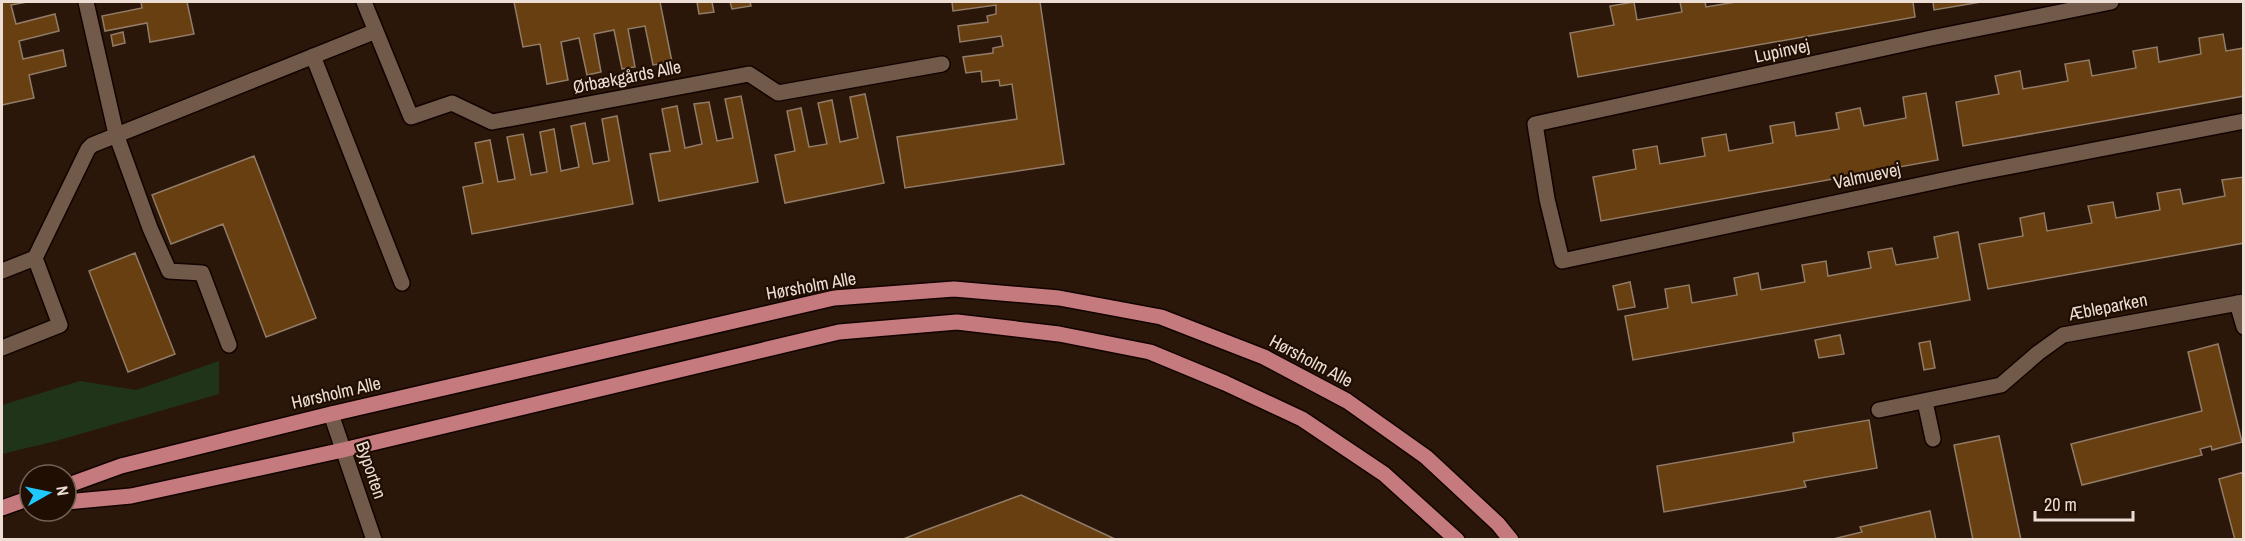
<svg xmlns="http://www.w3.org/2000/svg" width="2245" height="541" font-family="'Archivo Narrow',sans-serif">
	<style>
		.green { fill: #1f3419 }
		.building { fill: #683f11; stroke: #927c68; stroke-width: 1.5 }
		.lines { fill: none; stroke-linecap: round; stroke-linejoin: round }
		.minor-casing { stroke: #120300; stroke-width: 18 }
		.major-casing { stroke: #120300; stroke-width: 18 }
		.minor { stroke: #715a4a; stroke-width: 15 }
		.major { stroke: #c57b7d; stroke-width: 15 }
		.labels { text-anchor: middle; stroke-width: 4.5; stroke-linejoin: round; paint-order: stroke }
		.street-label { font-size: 18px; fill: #ecded5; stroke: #200e02 }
	</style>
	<rect width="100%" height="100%" fill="#2a1709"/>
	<!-- green -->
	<path class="green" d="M219,361V394L56,441L2,454V405L80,381L136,390Z"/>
	<!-- building -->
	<path class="building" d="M2,2H27L11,5L16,24L55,14L59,31L19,41L23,59L63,50L66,66L29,75L34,98L2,105Z
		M141,2H187L194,34L150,42L147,23L105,31L102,16L142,8Z
		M514,2H660L672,62L653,65L645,26L628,29L635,67L622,69L614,30L594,34L601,72L587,75L579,38L561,42L568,80L547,84L540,44L523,47Z
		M697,2H712L714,12L699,14Z
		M730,2H750L751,6L732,9Z
		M952,2H1040L1064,164L905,188L897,137L1017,119L1012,84L1000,86L999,80L982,82L981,71L966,73L963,57L993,53V48L1003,46L1001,36L960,42L958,26L988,22L987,16L996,14V5L953,11Z
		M1634,2L1637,20L1682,12L1680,2H1705L1706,7L1736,2H1913L1915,17L1578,77L1570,33L1614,25L1610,6Z
		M1933,2H1981L1934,10Z
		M123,32L125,43L113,46L111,35Z
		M2223,34L2226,51L2244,48V96L1963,146L1956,102L1999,94L1995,76L2020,71L2023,89L2068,81L2065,64L2089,60L2092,76L2136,68L2133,51L2157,47L2159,62L2201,54L2199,38Z
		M1926,93L1938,160L1601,221L1593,177L1636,169L1633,150L1657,146L1660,164L1705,156L1702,138L1726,134L1729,151L1773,143L1770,126L1794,122L1796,136L1839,129L1836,113L1860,108L1864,126L1906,118L1903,97Z
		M865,94L884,183L785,203L775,155L795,151L787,111L801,108L809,147L827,144L818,103L832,100L840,142L858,138L850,97Z
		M741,96L758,182L659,201L650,154L670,151L662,109L677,106L685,148L702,144L694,104L709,102L717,141L733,138L725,99Z
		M617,116L633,204L472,234L463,187L483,183L475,143L490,140L498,182L515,179L507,137L523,134L531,175L547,172L540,132L554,129L561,171L579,167L571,126L585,123L593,164L609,161L602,119Z
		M254,156L316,318L266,337L223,224L171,244L152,195Z
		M2244,177V243L1988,289L1979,244L2023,236L2020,218L2044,213L2047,231L2092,223L2088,206L2113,202L2116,218L2160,210L2157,193L2180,189L2183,204L2225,196L2222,180Z
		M1958,232L1970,300L1633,360L1625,316L1668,308L1665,289L1689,285L1692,303L1737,295L1734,278L1758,273L1761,290L1805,282L1802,265L1826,261L1828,276L1871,268L1868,252L1892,248L1896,265L1938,258L1934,237Z
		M135,253L175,354L128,372L89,271Z
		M1630,282L1635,307L1618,310L1613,286Z
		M1840,335L1844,354L1819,358L1815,340Z
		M1930,341L1935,368L1924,370L1919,343Z
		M2218,344L2242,442L2212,450L2211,446L2200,449L2202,455L2082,485L2071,444L2202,411L2188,352Z
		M1869,420L1877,468L1804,481L1806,487L1664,512L1657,466L1794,442L1793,433Z
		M1999,436L2021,540H1973L1954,445Z
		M2244,472V540H2235L2219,479Z
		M1021,495L1117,540H901L926,530Z
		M1930,511L1936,540H1829L1862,532L1860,527Z"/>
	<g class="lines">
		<defs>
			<path id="minor" d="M86,2L116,134L150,228L169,271L202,273L229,345
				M364,2L411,117L452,103L492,122L749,74L778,93L942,64
				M2111,2L1931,38L1535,124L1547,199L1562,261L1976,173L2244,121
				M313,56L402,283
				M2,271L35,258L88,149L92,145L376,31
				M2237,303L2244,327
				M2,348L60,325L35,258
				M1925,402L1933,439
				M1879,410L2001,385L2038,353L2063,335L2244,302
				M331,414L374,540"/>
			<path id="major" d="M66,486L121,466L331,414L834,298L954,289L1059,298L1161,317L1264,357L1347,401L1426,457L1498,524L1511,540
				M66,502L131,496L343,450L839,332L957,322L1059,334L1150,352L1225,383L1302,419L1384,474L1457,540
				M2,508L30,498"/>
		</defs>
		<!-- minor casing -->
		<use href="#minor" class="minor-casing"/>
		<!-- major casing -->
		<use href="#major" class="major-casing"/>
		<!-- minor -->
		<use href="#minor" class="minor"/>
		<!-- major -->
		<use href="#major" class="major"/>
	</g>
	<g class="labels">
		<!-- street labels -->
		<g class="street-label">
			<text transform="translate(1782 51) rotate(-12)" y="6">Lupinvej</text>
			<text transform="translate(627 77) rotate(-11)" y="6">Ørbækgårds Alle</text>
			<text transform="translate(1867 176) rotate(-12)" y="6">Valmuevej</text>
			<text transform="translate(811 286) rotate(-10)" y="6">Hørsholm Alle</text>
			<text transform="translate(2108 307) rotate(-11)" y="6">Æbleparken</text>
			<text transform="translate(1311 361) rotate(28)" y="6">Hørsholm Alle</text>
			<text transform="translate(336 393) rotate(-13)" y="6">Hørsholm Alle</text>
			<text transform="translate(371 470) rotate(71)" y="6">Byporten</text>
		</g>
	</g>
	<!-- border -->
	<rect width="2245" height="541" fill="none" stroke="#ecded5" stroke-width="6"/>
	<!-- north arrow -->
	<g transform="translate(48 493) rotate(81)"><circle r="28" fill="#200e02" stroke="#726156" stroke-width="1.5"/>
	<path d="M0-4.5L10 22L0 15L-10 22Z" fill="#1fc9fd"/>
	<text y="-9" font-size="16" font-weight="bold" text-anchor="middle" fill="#ecded5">N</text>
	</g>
	<!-- scale -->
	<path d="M2035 511v9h98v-9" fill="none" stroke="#ecded5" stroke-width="3"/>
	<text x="2044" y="511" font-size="18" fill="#ecded5" stroke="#200e02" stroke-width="4.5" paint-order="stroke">20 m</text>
</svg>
